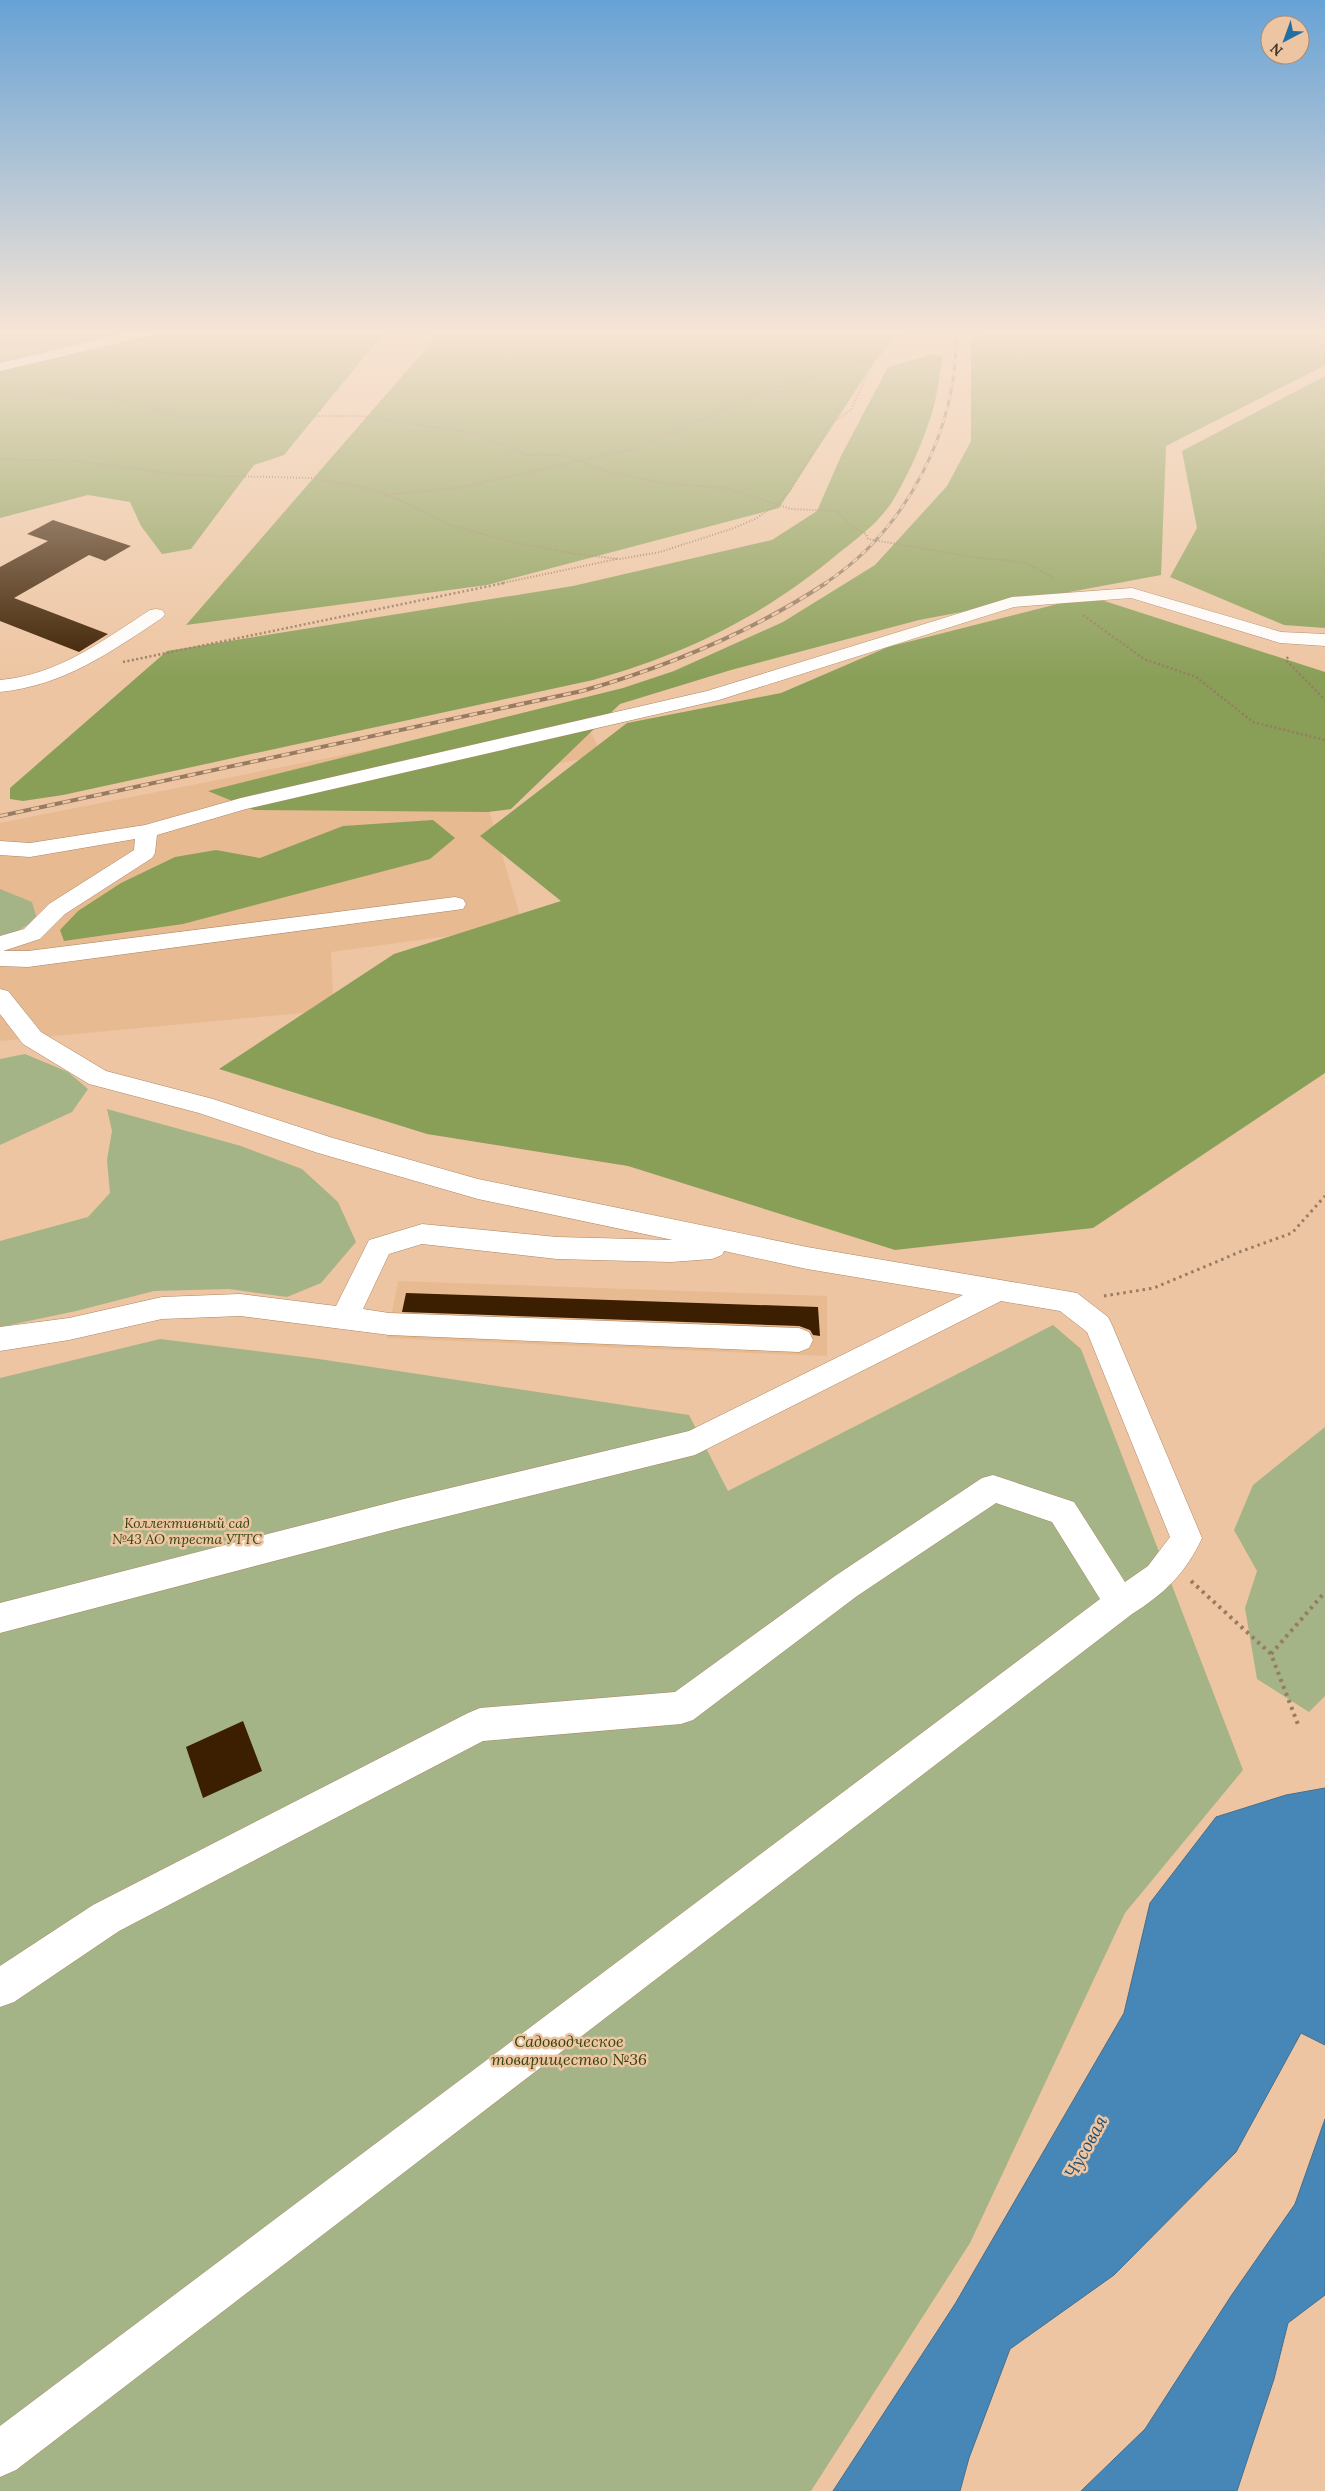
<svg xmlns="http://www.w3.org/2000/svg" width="1325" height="2491" font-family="Lora,serif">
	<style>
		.built { fill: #e8ba91 }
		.green { fill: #a4b486 }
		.forest { fill: #899f58 }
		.water { fill: #4687b8; stroke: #466e8c }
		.building { fill: #3c1e00 }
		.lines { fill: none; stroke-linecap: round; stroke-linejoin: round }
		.minor-casing { stroke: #ab8664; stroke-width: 1 }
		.path-far3 { stroke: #977b63; stroke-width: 2; stroke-dasharray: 1 2; stroke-linecap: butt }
		.path-far2 { stroke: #977b63; stroke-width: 2.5; stroke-dasharray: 2 2.5; stroke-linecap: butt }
		.path-far1 { stroke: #977b63; stroke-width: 3; stroke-dasharray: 2.5 4; stroke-linecap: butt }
		.path { stroke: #977b63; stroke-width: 4; stroke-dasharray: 3 4.5; stroke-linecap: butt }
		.minor { fill: #fff; fill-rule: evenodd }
		.rail-far1-casing { stroke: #967b62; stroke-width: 3 }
		.rail-casing { stroke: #967b62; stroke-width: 4 }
		.rail-far1 { stroke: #edc5a2; stroke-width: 2; stroke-dasharray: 6; stroke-linecap: butt }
		.rail { stroke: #edc5a2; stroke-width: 2.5; stroke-dasharray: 8; stroke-linecap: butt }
		.labels { text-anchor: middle; stroke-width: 5; stroke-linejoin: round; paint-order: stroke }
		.park-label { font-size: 14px; font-style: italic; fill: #36450f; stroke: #edc5a2 }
		.near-park-label { font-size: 16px; font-style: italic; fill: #36450f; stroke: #edc5a2 }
		.near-water-label { font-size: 18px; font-style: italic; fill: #1f5073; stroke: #edc5a2 }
	</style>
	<rect width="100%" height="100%" fill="#edc5a2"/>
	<!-- built -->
	<path class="built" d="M579,708L602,755L480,779L523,926L331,952L334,1010L0,1041V823Z
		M398,1281L827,1296V1356L387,1338Z"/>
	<!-- green -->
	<path class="green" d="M0,329H150L0,366Z
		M0,889L32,902L37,919L14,933L0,938Z
		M25,1054L68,1072L88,1089L72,1112L0,1145V1059Z
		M107,1109L241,1146L302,1169L338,1202L356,1242L321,1283L287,1297L229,1289L154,1291L76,1311L0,1327V1241L88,1217L110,1193L107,1160L112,1131Z
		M1053,1325L1081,1349L1243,1770L1125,1913L970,2243L811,2491H0V1378L160,1339L319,1359L689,1415L728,1491Z
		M1325,1427V1696L1309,1712L1257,1679L1245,1608L1257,1571L1234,1530L1253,1485Z"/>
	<!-- forest -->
	<path class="forest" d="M166,329H387L284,455L254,465L191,549L162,554L141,526L130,502L88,495L0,518V369Z
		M443,329H925L894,339L874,362L779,508L487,585L186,625Z
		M1003,329H1325V362L1324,366L1166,446L1161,575L919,620L731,670L620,704L511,809L488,812L254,810L208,791L623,688L674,671L783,622L875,565L947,486L971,441V339Z
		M933,354L943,356C939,377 937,400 930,419C921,447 907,477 892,502C879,522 858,538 840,552C764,616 688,653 593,680L63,795L23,801L10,799V788L167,651L573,586L772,540L817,511L841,456L888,367Z
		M1325,376V628L1284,625L1170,577L1197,528L1182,451Z
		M1089,596L1325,672V1073L1093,1228L895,1250L628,1166L427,1134L219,1069L394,954L561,901L480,836L627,723L781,693L888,647Z
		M433,820L455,838L430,859L183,924L64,941L60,930L78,911L121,883L175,857L216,850L260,858L343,826Z"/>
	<!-- water -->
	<path class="water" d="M1325,1788V2045L1301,2033L1236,2152L1114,2275L1010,2349L969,2458L960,2491H833L955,2304L1124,2013L1150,1903L1216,1817L1286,1795Z
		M1325,2119V2295L1288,2323L1274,2379L1237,2491H1081L1145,2429L1231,2296L1295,2204Z"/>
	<!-- building -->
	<path class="building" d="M53,520L131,546L105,561L89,555L14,598L108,634L79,652L0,621V567L48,541L27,534Z
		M406,1293L818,1307L820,1336L813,1335L810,1330L799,1326L402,1312Z
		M243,1721L262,1771L203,1798L186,1747Z"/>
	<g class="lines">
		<defs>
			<path id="minor" d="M143,329H167L165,332L0,371V363Z
				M1132,588L1281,632L1325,634V646L1280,643L1131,598L1014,607L719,700L246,809L157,835L155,853L152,858L65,914L40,939L3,951H28L455,897L463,899L466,904L463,909L28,967L0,966V936L24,929L49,904L134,850L135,839L30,857L0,855V841L30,843L145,825L241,798L707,691L1012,597Z
				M156,609L162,610L165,614L162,618C109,653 65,685 0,692V680C58,675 102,641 150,610Z
				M0,989L8,991L41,1032L106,1071L213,1099L333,1138L478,1179L807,1247L1077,1293L1108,1317L1112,1325L1202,1538C1186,1573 1164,1594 1132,1614L16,2470L0,2477V2426L1100,1599L1052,1522L996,1503L857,1596L693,1720L681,1724L483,1741L119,1931L14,2002L0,2007V1966L93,1905L468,1713L480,1708L675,1692L835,1576L982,1478L993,1475L1074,1502L1125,1582L1148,1566L1170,1537L1087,1332L1060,1311L1001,1301L695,1455L404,1527L0,1633V1603L404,1499L689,1431L963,1295L807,1269L724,1251L722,1255L712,1259L671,1262L557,1259L422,1244L389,1254L363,1309L389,1313L799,1328L809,1332L813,1340L809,1348L799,1352L389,1335L240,1316L162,1319L69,1340L0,1351V1327L69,1318L162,1297L240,1294L336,1306L369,1240L422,1224L557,1237L673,1240L478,1199L318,1153L199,1113L89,1084L23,1044L0,1014Z"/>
		</defs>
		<!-- minor casing -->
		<use href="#minor" class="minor-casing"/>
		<!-- path-far3 -->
		<path class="path-far3" d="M7,385L27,390L120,400L180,416H360L472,433L526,455H563L607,471L667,484L727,488L791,509L836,511L854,528L866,534L868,539L972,557L1023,562L1056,579
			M0,459L76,461L184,475L312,478L371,489L406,503L450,525L513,542L575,554L620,559L660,552L734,528L755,519L775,506L790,491L828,426L851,410L874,359L896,329
			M386,495L462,487L638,448L761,392L802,381L835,367L874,359
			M498,584L617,559"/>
		<!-- path-far2 -->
		<path class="path-far2" d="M1083,615L1144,659L1196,677L1253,722L1325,740
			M1288,657L1286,660L1325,700
			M123,662L504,583"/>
		<!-- path-far1 -->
		<path class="path-far1" d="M1104,1296L1154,1288L1242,1251L1292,1233L1325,1196"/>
		<!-- path -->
		<path class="path" d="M1191,1581L1271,1654L1299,1727
			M1271,1654L1325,1592"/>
		<!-- minor -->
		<use href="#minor" class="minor"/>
		<defs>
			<path id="rail-far1" d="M824,584C907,530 959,428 956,329"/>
			<path id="rail" d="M0,816L582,691C669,666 750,633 826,583"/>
		</defs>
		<!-- rail-far1 casing -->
		<use href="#rail-far1" class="rail-far1-casing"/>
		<!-- rail casing -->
		<use href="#rail" class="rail-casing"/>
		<!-- rail-far1 -->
		<use href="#rail-far1" class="rail-far1"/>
		<!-- rail -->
		<use href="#rail" class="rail"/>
	</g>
	<!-- sky -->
	<linearGradient id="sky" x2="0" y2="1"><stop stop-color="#67a2d5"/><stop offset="0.49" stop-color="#f7e5d5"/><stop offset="1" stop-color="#f7e5d5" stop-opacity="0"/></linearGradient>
	<rect width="1325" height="678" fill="url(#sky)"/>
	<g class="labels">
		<!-- park labels -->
		<g class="park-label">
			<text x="187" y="1528">Коллективный сад<tspan x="187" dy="16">№43 АО треста УТТС</tspan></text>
		</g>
		<!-- near-park labels -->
		<g class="near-park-label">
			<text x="569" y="2047">Садоводческое<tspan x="569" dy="18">товарищество №36</tspan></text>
		</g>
		<!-- near-water labels -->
		<g class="near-water-label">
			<text transform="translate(1086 2147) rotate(-61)" y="6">Чусовая</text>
		</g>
	</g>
	<!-- north arrow -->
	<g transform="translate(1285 40) rotate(221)"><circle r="24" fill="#edc5a2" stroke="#aa8b71"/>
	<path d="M0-4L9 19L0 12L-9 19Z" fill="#246ea1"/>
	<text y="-8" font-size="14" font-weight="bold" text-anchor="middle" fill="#453527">N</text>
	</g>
</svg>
